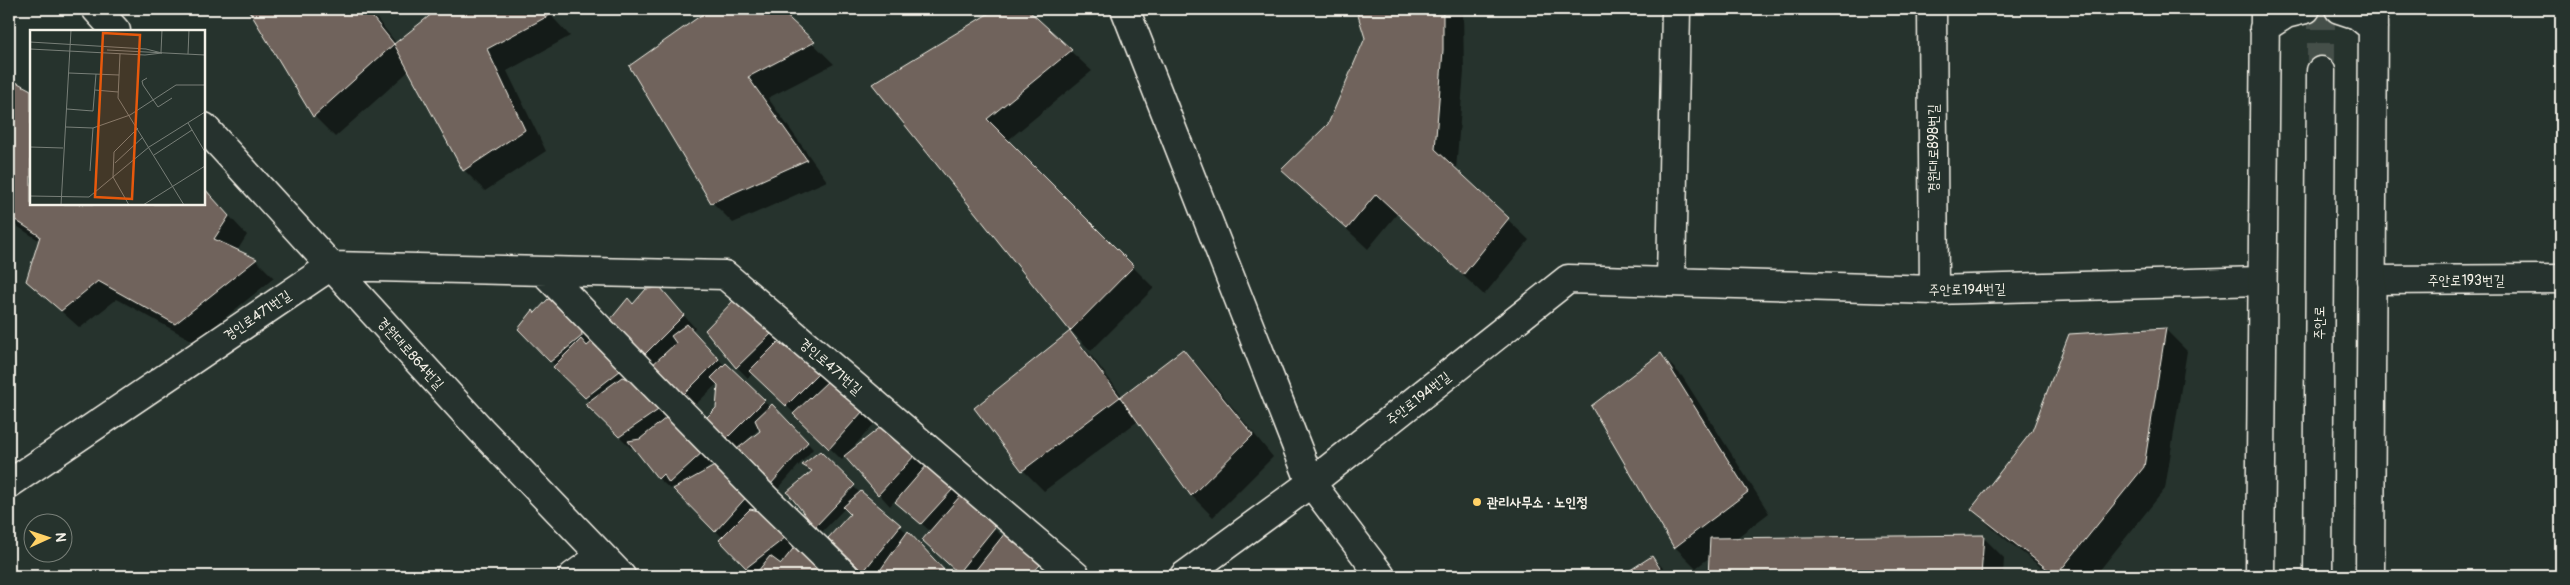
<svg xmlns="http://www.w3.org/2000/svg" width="2570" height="585" font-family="Pangolin,'Poor Story',sans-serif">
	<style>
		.shadow { fill: #0007; fill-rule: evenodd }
		.building { fill: #70645b; stroke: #f4f1e8 }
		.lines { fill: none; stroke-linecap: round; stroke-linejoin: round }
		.major-tunnel { stroke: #455049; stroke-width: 28; stroke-dasharray: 28 14; stroke-linecap: butt }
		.minor-casing { stroke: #f4f1e8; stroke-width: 31 }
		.major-casing { stroke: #f4f1e8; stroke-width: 31 }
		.minor { stroke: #26332d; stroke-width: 28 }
		.major { stroke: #26332d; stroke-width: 28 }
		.poi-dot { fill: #ffd166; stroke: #26332d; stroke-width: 2 }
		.labels { text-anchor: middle; stroke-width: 4.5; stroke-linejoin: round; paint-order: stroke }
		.street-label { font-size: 14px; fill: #f4f1e8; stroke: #26332d }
		.poi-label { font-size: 14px; font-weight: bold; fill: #f4f1e8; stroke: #26332d; text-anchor: start }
		.inset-road { fill: none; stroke: #787f78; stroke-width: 1 }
		.view { fill: #e8590c; fill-opacity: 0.15; stroke: #e8590c; stroke-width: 2.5 }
		.inset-edge { fill: none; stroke: #f4f1e8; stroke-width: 2.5 }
	</style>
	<rect width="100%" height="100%" fill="#26332d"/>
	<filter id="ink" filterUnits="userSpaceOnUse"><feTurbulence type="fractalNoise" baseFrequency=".02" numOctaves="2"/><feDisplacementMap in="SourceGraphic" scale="10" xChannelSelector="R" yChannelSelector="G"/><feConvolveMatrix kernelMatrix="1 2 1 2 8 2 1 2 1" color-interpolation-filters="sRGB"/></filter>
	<g filter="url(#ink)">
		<!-- shadow -->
		<path class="shadow" d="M250,9H369L397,44L440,9H545L570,36L507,71L546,151L485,191L464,170L410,70L335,137L314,116Z
			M712,9H778L834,64L768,98L827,181L733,223L712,202L630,66Z
			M998,9H1025L1092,71L1007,141L1154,288L1091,351L1070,330L874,84Z
			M1358,9H1463L1464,72L1456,170L1529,240L1484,295L1397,214L1368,249L1283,170L1329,124L1366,38Z
			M14,83L31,91V204H204V189L247,235L237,251L256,260L274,278L195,342L117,299L80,328L27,281L40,241L9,221V85Z
			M661,289L695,328L692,331L725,366L726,364L770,407L772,405L813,449L778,489L739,449L736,452L704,421L717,408L720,385L718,383L693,407L644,355L634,305ZM760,428L761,432L749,442L747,440Z
			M562,301L716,461L704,472L760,506L755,511L763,513L827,576H755L723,538L675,490L676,489L674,486L670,489L658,478L633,447L631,448L587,404L590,402L519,328L536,314ZM787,557L781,565L779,563Z
			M2166,330L2187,351L2165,489L2095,576H2052L1994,530L1972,509L2033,432L2070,335Z
			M772,333L783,344L782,346L819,373L874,424L848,453L915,455L1003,537L1047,574L1058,576H962L936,551L931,532L895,500L890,506L845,456L842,460L753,373L748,378L737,367Z
			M1069,333L1090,354L1123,397L1183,351L1204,372L1273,457L1213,517L1192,496L1138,421L1044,491L1023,470Z
			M1661,355L1682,376L1769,513L1735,539L1983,537L2004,558L2003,576H1710V557L1696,568L1675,547Z
			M820,453L860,493L900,526L949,576H869L830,538L852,514L845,508L822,532L789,493L812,473L803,466Z
			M1652,557L1671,576H1623Z"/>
		<!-- building -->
		<path class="building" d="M248,9H366L394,44L313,117Z
			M438,9H545L550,15L487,49L525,130L463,171L394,44Z
			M710,9H779L815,42L748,77L807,160L711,203L629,66Z
			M996,9H1027L1072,50L987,119L1134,266L1070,331L872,84Z
			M1356,9H1443V50L1435,149L1509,218L1463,275L1376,194L1347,229L1281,170L1328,124L1365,38Z
			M14,81L31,90V204H204V188L229,216L214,239L257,259L175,324L98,281L61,311L26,281L40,236L9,216V84Z
			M661,288L684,315L643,356L610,320L628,298L633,304L646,289Z
			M736,298L773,332L736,368L705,330Z
			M548,299L562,300L581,322L582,336L550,362L518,329L533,310L535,313Z
			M687,324L719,359L681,397L650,367L676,343L671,336Z
			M2166,328L2144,467L2056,576L1971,509L2032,431L2069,334Z
			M1070,331L1120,397L1022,471L974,408Z
			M581,339L587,346L595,339L625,367L585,398L553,367Z
			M778,342L820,372L786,406L749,371Z
			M1183,349L1253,435L1191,496L1120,397Z
			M1661,353L1748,492L1674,548L1591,406Z
			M726,363L765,400L724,441L703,421L716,408L718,385L711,378Z
			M622,377L643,383L664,406L619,437L585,404Z
			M828,381L863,411L829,449L793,414Z
			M772,404L808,442L771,484L737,449L760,431L755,420Z
			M672,413L706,449L669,483L663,474L658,479L628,441L640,439Z
			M882,426L916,454L878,495L844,456Z
			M820,451L855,485L815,527L787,492L812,471L802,465Z
			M720,463L750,493L715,532L673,489Z
			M927,465L953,489L921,524L895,502Z
			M861,491L901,525L863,572L828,538L850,514L843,507Z
			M961,495L995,527L958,573L922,540Z
			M750,509L764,512L790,534L746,568L719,540Z
			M908,531L946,572L943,576H876Z
			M1005,533L1040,565L1030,576H971Z
			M1984,535L1981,576H1708L1710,538Z
			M796,545L822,569L813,576H754L770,556L781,564Z
			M1652,556L1665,576H1621Z
			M1050,568L1059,576H1043Z"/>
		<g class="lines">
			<!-- major-tunnel -->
			<path class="major-tunnel" d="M2321,71V9"/>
			<defs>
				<path id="minor" d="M96,9L116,31
					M1125,9L1311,483L1381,576
					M1932,9L1934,290
					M204,127L481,430L621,576
					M543,271L767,500L845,576
					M2371,280L2561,279
					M1671,282L1676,9
					M9,484L331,266L725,275L1076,576
					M573,576L601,556
					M1184,576L1311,483L1568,279L1934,290L2262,281"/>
				<path id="major" d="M2339,9L2357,15L2373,28
					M2264,28L2286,14L2306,9
					M2260,576L2265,9
					M2318,576L2321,71
					M2370,576L2373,9"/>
			</defs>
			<!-- minor casing -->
			<use href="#minor" class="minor-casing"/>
			<!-- major casing -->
			<use href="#major" class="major-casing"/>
			<!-- minor -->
			<use href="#minor" class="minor"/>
			<!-- major -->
			<use href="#major" class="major"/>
		</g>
	</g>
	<!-- markers -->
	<circle class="poi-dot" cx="1477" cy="502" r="5"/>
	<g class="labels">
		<!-- street labels -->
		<g class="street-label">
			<text transform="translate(1933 149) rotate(-90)" y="5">경원대로898번길</text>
			<text x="2466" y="285">주안로193번길</text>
			<text transform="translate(1967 289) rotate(-1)" y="5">주안로194번길</text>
			<text transform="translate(257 315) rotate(-34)" y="5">경인로471번길</text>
			<text transform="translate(2319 323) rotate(-90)" y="5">주안로</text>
			<text transform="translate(411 353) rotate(48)" y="5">경원대로864번길</text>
			<text transform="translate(831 366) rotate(41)" y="5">경인로471번길</text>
			<text transform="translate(1418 398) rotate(-38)" y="5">주안로194번길</text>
		</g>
		<!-- poi labels -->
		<g class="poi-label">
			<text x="1487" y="507">관리사무소 · 노인정</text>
		</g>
	</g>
	<!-- overview -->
	<g transform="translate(30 30)">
		<rect width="175" height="175" fill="#26332d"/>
		<path class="inset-road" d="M0,12L116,19L132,23M0,19L115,25L132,23M77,20L175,25M131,22L132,0M90,24L88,68L154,175M158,24L159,0M39,43L89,45M117,48L112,51L113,55L128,77L142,68M65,60L88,62M37,79L63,81L66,44M158,93L175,122M36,97L63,98L100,85L146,55H175M0,117L33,118M124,125L162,100M85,133L113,107M60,141L63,98M0,166L59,167L119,117L175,82M31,175L41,0M99,175L83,147L84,122L108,98M113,175L175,136"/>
		<path class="view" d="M73,3L110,5L102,169L65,167Z"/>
		<rect width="175" height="175" class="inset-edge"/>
	</g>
	<!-- margin -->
	<rect width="2570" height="585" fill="none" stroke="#26332d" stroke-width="30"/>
	<rect x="15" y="15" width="2540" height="555" fill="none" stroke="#f4f1e8" stroke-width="2" filter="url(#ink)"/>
	<!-- north arrow -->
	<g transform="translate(48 538) rotate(87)"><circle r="24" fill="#26332d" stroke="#787f78"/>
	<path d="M0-4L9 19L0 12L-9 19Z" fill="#ffd166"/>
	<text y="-8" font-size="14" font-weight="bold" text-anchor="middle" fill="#f4f1e8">N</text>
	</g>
</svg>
